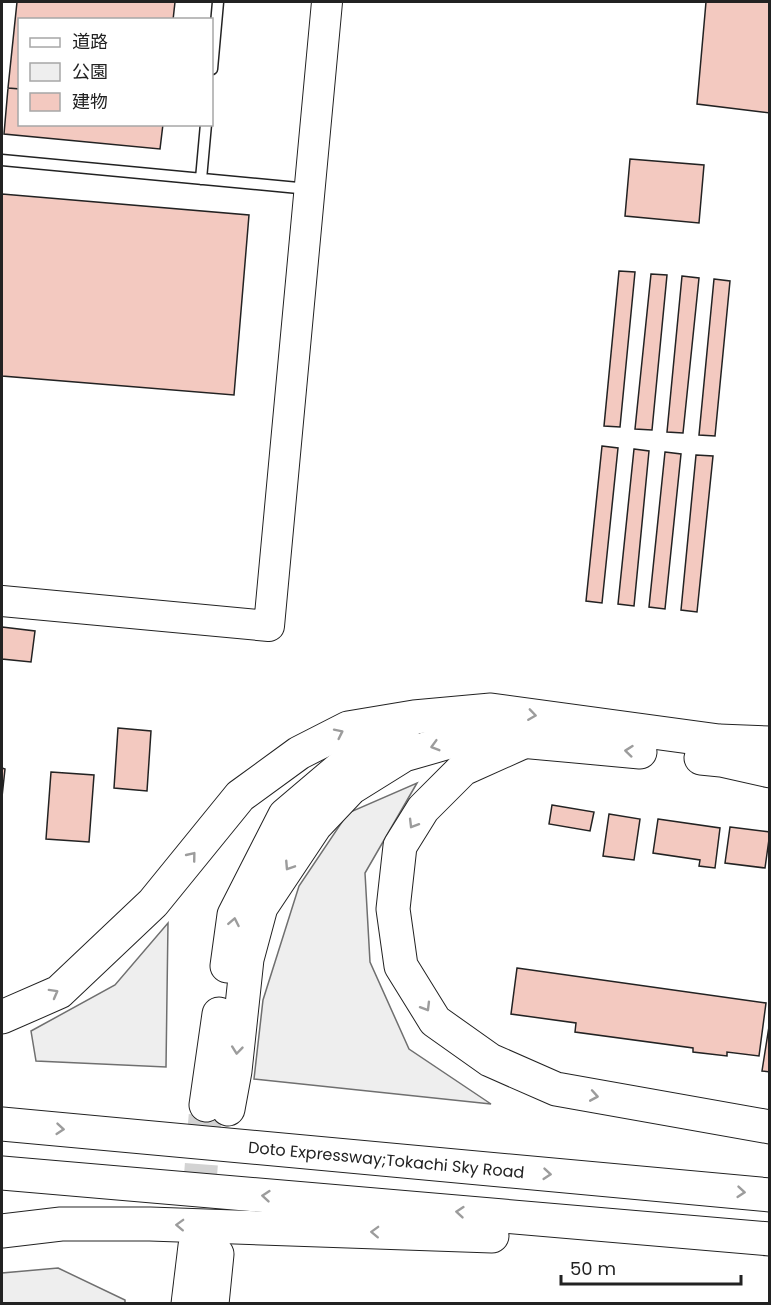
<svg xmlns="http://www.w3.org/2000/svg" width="771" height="1305" font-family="Poppins,'Noto Sans JP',sans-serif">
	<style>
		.green { fill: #eee; stroke: #6f6f6f; stroke-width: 1.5 }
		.building { fill: #f3c9c0; stroke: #222; stroke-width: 1.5 }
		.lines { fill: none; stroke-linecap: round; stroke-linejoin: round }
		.highway-tunnel { stroke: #d3d3d3; stroke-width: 33; stroke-dasharray: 33 16; stroke-linecap: butt }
		.lane-casing { stroke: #222; stroke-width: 13 }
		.secondary-casing { stroke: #222; stroke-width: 32 }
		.highway-casing { stroke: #222; stroke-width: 35 }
		.lane { stroke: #fff; stroke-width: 10 }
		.secondary { stroke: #fff; stroke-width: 30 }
		.highway { stroke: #fff; stroke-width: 33 }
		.oneway { stroke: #9c9c9c }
		.labels { text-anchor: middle; stroke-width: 4.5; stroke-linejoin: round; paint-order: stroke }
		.street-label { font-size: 16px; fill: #222; stroke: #fff }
	</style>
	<rect width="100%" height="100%" fill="#fff"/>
	<!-- green -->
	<path class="green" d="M417,783L365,873L370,962L409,1049L491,1104L254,1079L263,1000L299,886L348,813Z
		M168,923L166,1067L36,1061L31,1031L115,985Z
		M58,1268L125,1300V1303H2V1273Z"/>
	<!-- building -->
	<path class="building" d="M17,2H175L173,20H20V89L8,88Z
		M706,2H770V113L697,104Z
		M8,88L20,89V124H163L160,149L4,134Z
		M630,159L704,165L699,223L625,216Z
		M2,194L249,215L234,395L2,376Z
		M619,271L635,272L620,427L604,426Z
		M651,274L667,275L652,430L635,429Z
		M682,276L699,278L683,433L667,432Z
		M714,279L730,281L715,436L699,435Z
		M602,446L618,448L602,603L586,601Z
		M634,449L649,451L634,606L618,604Z
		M665,452L681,454L665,609L649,607Z
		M696,455L713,456L697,612L681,610Z
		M2,627L35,631L31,662L2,659Z
		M118,728L151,731L147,791L114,788Z
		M2,768L5,769L2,797Z
		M51,772L94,775L89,842L46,839Z
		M552,805L594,812L590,831L549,824Z
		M609,814L640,819L634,860L603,856Z
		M658,819L720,828L715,868L699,866L700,860L653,853Z
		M730,827L770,832L765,868L725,863Z
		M517,968L766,1003L759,1056L727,1052V1056L693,1052V1048L575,1032L576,1023L511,1014Z
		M770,1020V1072L762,1071Z"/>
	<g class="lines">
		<!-- highway-tunnel -->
		<path class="highway-tunnel" d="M195,1246L206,1105"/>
		<defs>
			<path id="lane" d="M212,69L218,2
				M2,160L309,189
				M201,179L206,124"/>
			<path id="secondary" d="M2,601L269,626L327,2"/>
			<g id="highway">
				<path d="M521,743L463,769L423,809L400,846L393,909L401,966L435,1021L490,1060L556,1089L770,1127"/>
				<path d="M701,758L721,760L770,771"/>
				<path d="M227,966L234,915L285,815L344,765L407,722"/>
				<path d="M2,1017L59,992L153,903L240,796L299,753L348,728L414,717L491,710L719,741L770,743"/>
				<path d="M206,1105L219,1014"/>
				<path d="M228,1109L235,1071L247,959L261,907L315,826L351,788L404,755L456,740L488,738L640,752"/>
				<path id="s1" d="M2,1124L770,1195"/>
				<path d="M2,1173L770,1239"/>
				<path d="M2,1231L61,1224H150L492,1236"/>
				<path d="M188,1304L195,1246"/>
				<path d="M212,1304L217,1254"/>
			</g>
		</defs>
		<!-- lane casing -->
		<use href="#lane" class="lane-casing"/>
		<!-- secondary casing -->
		<use href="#secondary" class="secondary-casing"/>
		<!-- highway casing -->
		<use href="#highway" class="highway-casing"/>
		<!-- lane -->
		<use href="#lane" class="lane"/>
		<!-- secondary -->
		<use href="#secondary" class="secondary"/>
		<!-- highway -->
		<use href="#highway" class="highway"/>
	</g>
	<!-- one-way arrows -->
	<defs><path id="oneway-chevron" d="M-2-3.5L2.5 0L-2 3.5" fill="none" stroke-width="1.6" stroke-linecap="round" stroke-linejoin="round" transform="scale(1.5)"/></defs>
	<g class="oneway">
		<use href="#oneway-chevron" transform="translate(532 715) rotate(8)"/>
		<use href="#oneway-chevron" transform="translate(339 733) rotate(-26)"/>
		<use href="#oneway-chevron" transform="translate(435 746) rotate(164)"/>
		<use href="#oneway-chevron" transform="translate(629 751) rotate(-174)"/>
		<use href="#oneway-chevron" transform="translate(413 824) rotate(121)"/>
		<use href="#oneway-chevron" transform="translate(192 856) rotate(-51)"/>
		<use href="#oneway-chevron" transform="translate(289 866) rotate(123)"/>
		<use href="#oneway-chevron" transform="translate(234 922) rotate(-79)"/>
		<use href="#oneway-chevron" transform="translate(54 993) rotate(-29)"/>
		<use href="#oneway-chevron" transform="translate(426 1007) rotate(59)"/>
		<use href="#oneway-chevron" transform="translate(237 1050) rotate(96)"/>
		<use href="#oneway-chevron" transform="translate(594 1096) rotate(10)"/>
		<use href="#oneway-chevron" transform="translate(60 1129) rotate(5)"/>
		<use href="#oneway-chevron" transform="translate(547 1174) rotate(5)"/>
		<use href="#oneway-chevron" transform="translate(741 1192) rotate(5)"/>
		<use href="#oneway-chevron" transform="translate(266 1196) rotate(-175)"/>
		<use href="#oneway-chevron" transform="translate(460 1212) rotate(-175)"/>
		<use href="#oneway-chevron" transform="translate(180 1225) rotate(-178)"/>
		<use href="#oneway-chevron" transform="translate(375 1232) rotate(-178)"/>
	</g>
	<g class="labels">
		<!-- street labels -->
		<g class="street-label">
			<text dy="6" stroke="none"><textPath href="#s1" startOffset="386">Doto Expressway;Tokachi Sky Road</textPath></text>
		</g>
	</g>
	<!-- border -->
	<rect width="771" height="1305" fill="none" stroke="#222222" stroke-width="6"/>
	<!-- legend -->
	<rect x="18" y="18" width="195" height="108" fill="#ffffff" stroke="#a7a7a7" stroke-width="1.5"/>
	<rect x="30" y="38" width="30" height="9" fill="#ffffff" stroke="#a7a7a7" stroke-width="1.5"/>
	<text x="72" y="48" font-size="18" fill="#222222">道路</text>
	<rect x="30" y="63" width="30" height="18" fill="#eeeeee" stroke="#a7a7a7" stroke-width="1.5"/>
	<text x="72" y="78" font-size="18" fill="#222222">公園</text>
	<rect x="30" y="93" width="30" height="18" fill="#f3c9c0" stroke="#a7a7a7" stroke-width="1.5"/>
	<text x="72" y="108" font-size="18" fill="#222222">建物</text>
	<!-- scale -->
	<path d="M561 1275v9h180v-9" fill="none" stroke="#222222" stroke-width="3"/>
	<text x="570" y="1275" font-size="18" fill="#222222" stroke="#ffffff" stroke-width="4.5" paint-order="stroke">50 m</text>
</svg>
